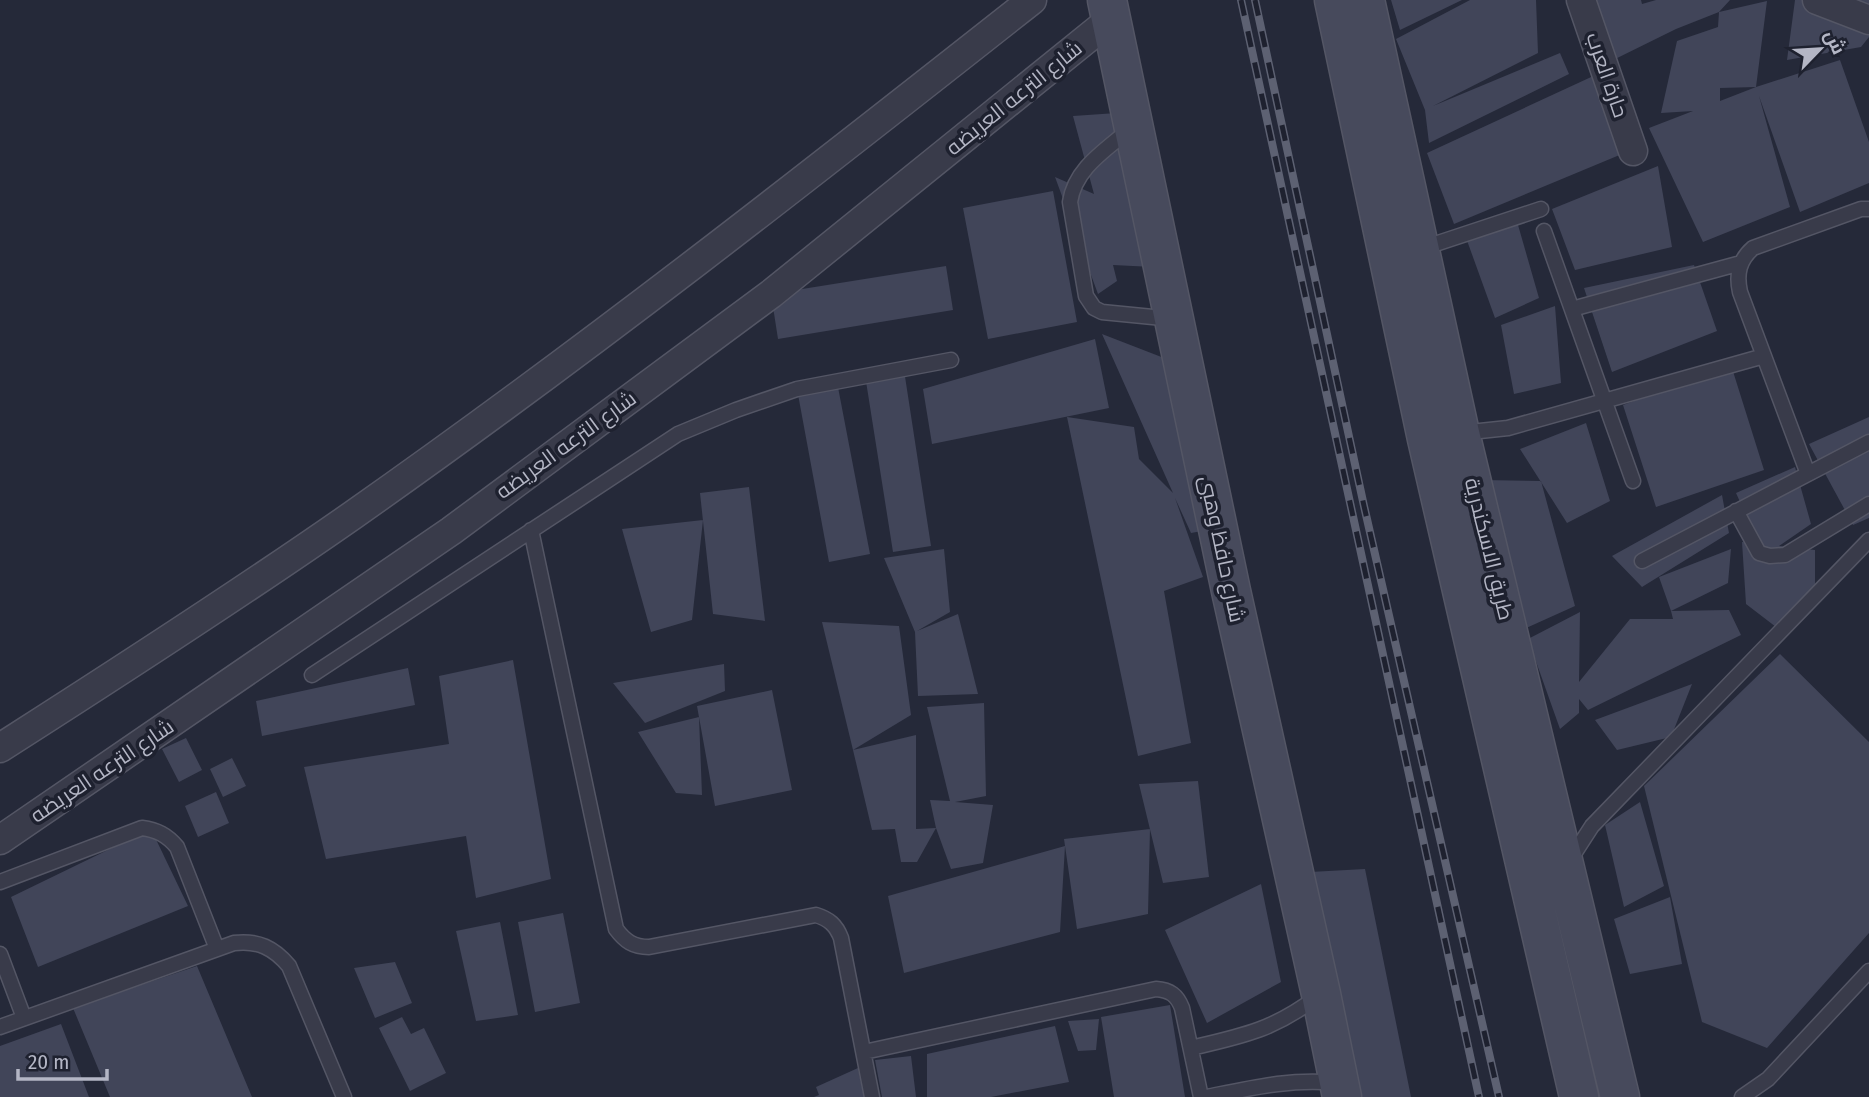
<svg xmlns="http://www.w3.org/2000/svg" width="1869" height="1097" font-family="'Fira Sans Condensed',Cairo,sans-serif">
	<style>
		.building { fill: #414559; fill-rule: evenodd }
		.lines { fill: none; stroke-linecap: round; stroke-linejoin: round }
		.lane-casing { stroke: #545665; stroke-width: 17 }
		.street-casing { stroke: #545665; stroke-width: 31 }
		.secondary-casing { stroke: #545665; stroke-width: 41 }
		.lane { stroke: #393b4a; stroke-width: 14 }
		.street { stroke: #393b4a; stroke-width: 28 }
		.secondary { stroke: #474a5c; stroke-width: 38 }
		.rail-casing { stroke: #5d6172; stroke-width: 8 }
		.rail { stroke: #1e212f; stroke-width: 5; stroke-dasharray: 16; stroke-linecap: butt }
		.labels { text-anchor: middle; stroke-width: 7; stroke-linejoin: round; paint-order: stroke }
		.street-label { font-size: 21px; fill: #b4b6c5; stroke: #1e212f }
	</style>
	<rect width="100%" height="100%" fill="#252939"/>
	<!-- building -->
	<path class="building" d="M1391,0H1462L1400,30Z
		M1470,0H1536L1538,53L1433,106L1560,53L1569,74L1429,143L1425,110L1396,39Z
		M1585,0H1641L1642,4L1656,0H1730L1719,12L1676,29L1603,65Z
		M1795,0H1869V37L1861,47L1787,60Z
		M1767,1L1756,87L1840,60L1869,142V183L1800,212L1759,96L1790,207L1703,242L1649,128L1693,111L1661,113L1677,41L1718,27L1719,12ZM1756,87L1720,101V88Z
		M1602,72L1622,154L1454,224L1427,153Z
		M1131,112L1153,267L1113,265L1117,281L1098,294L1055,177L1094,194L1073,116Z
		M1658,166L1672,247L1575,270L1552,209Z
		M1053,191L1077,322L988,339L963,208Z
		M1516,218L1539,298L1495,318L1465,235Z
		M1694,265L1717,331L1612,372L1584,288Z
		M946,266L953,310L778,339L771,294Z
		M1555,306L1561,383L1514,394L1501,325Z
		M1102,334L1164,358L1202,531L1191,533L1175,498L1203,577L1164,591L1191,743L1138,756L1067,417L1134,427L1139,459L1173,493Z
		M1095,339L1109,408L932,444L923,389Z
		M1731,365L1764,470L1656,507L1623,405Z
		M904,370L931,546L893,552L865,375Z
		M837,382L870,554L829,562L797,389Z
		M1869,417V518L1853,525L1809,444Z
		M1586,423L1610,501L1567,523L1520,449Z
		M1795,467L1811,524L1779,546L1815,550V585L1776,627L1746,604L1742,542L1759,544L1736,493Z
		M1481,480L1541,481L1575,606L1522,630Z
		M749,487L765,621L713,614L700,493Z
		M1722,495L1729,533L1642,587L1612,556Z
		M703,520L692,620L651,632L622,529Z
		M944,549L950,612L917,631L958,614L978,694L918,696L915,632L884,558Z
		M1731,549L1728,583L1671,611L1659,577Z
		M1729,610L1741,635L1588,710L1579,699V713L1560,729L1528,639L1580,612L1579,682L1630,619H1673L1671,611Z
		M822,622L899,626L911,715L853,750Z
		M1780,654L1869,742V933L1767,1048L1702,1022L1644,786Z
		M513,660L551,879L476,898L466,836L326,859L304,767L449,744L439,676Z
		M724,664L725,691L645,723L613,683Z
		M408,668L415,705L262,736L256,701Z
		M1692,684L1671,737L1617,750L1595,720Z
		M772,690L792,790L715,806L697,706Z
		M984,703L986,796L955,802L993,805L983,863L951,869L936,828L930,800L950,801L927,707Z
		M699,717L702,795L676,793L638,732Z
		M916,735V829L936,828L917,862H901L895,829L872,830L853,750Z
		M186,738L202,770L179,782L162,749Z
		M232,758L246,786L223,797L210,769Z
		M1198,781L1209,877L1163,883L1139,784Z
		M216,792L229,823L198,837L185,806Z
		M1640,802L1664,886L1624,907L1605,825Z
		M151,829L188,906L38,967L11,897Z
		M1150,829L1148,914L1077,929L1064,839Z
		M1065,846L1060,932L904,973L888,896Z
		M1365,869L1411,1097H1359L1310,872Z
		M1261,884L1281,982L1207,1023L1165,930Z
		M1670,897L1682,964L1630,974L1614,919Z
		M563,913L580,1003L535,1012L518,922Z
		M500,922L518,1015L476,1021L456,931Z
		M395,962L412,1003L375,1018L354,968Z
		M197,966L252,1097H110L73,1008Z
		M1170,1005L1185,1097H1114L1101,1017Z
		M402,1017L411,1034L424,1028L446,1073L410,1091L379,1028Z
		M1099,1019L1096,1050L1078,1051L1068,1021Z
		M61,1024L89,1097H0V1046Z
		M1055,1026L1069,1082L991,1097H927V1054Z
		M911,1056L916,1097H882L875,1060Z
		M858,1068L864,1097H814L819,1095L816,1087Z"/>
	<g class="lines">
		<defs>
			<path id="lane" d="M1130,129C1106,150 1075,168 1070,202L1086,296L1094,308L1102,312L1173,319
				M1544,231L1633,481
				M1423,248L1541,209
				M1572,309L1741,263
				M1461,433L1508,428L1764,356
				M1808,474L1740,292C1736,274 1739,260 1753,248L1861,209H1869
				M1736,511L1759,553L1770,556L1785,555L1869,504
				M531,530L616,929C625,941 633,947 649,947L816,915C829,919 836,925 841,938L872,1097
				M1642,561L1869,442
				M312,675L678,434L736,410L797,389L951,360
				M1570,860L1592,826L1869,540
				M0,882L142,828C157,830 167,835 177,847L217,949
				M0,954L24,1018
				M0,1027L234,943C258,940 274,948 289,966L344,1097
				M1191,1048C1243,1036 1273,1030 1317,997
				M864,1052L1156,989C1170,990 1177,995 1182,1008L1201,1097
				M1207,1097C1251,1088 1292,1078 1337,1083
				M1742,1097L1768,1079L1869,971"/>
			<path id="street" d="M1581,0L1633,151
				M1817,0L1869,20
				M0,748C119,672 237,596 353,515C585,352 809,176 1032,0
				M0,840L451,531L771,294L1110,20"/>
			<path id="secondary" d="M1107,0L1231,591L1321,994L1342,1097
				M1334,0L1427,439L1579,1097
				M1365,0L1460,433L1620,1097"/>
		</defs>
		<!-- lane casing -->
		<use href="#lane" class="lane-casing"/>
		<!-- street casing -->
		<use href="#street" class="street-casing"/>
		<!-- secondary casing -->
		<use href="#secondary" class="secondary-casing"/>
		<!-- lane -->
		<use href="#lane" class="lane"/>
		<!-- street -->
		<use href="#street" class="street"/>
		<!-- secondary -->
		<use href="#secondary" class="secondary"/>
		<defs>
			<path id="rail" d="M1241,0L1479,1097
				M1255,0L1364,506L1499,1097"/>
		</defs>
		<!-- rail casing -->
		<use href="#rail" class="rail-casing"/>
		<!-- rail -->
		<use href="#rail" class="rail"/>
	</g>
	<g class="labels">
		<!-- street labels -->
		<g class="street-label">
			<text transform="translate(1607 75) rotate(71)" y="7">حارة العرب</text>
			<text transform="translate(1014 98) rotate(-39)" y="7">شارع الترعه العريضه</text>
			<text transform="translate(566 445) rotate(-36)" y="7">شارع الترعه العريضه</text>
			<text transform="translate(1222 549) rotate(78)" y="7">شارع حافظ وهبى</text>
			<text transform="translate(1489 549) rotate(76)" y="7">طريق الاسكندرية</text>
			<text transform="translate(102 771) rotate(-34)" y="7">شارع الترعه العريضه</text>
		</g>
	</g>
	<!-- north arrow -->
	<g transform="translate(1820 49) rotate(65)" stroke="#1e212f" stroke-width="5" paint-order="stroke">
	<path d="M0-5L12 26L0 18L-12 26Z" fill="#b4b6c5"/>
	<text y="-10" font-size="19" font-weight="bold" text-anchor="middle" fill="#b4b6c5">ش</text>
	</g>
	<!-- scale -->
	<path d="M18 1069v10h89v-10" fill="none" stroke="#b4b6c5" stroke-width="3.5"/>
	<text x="28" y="1069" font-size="21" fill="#b4b6c5" stroke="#1e212f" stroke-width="5" paint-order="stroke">20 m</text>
</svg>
